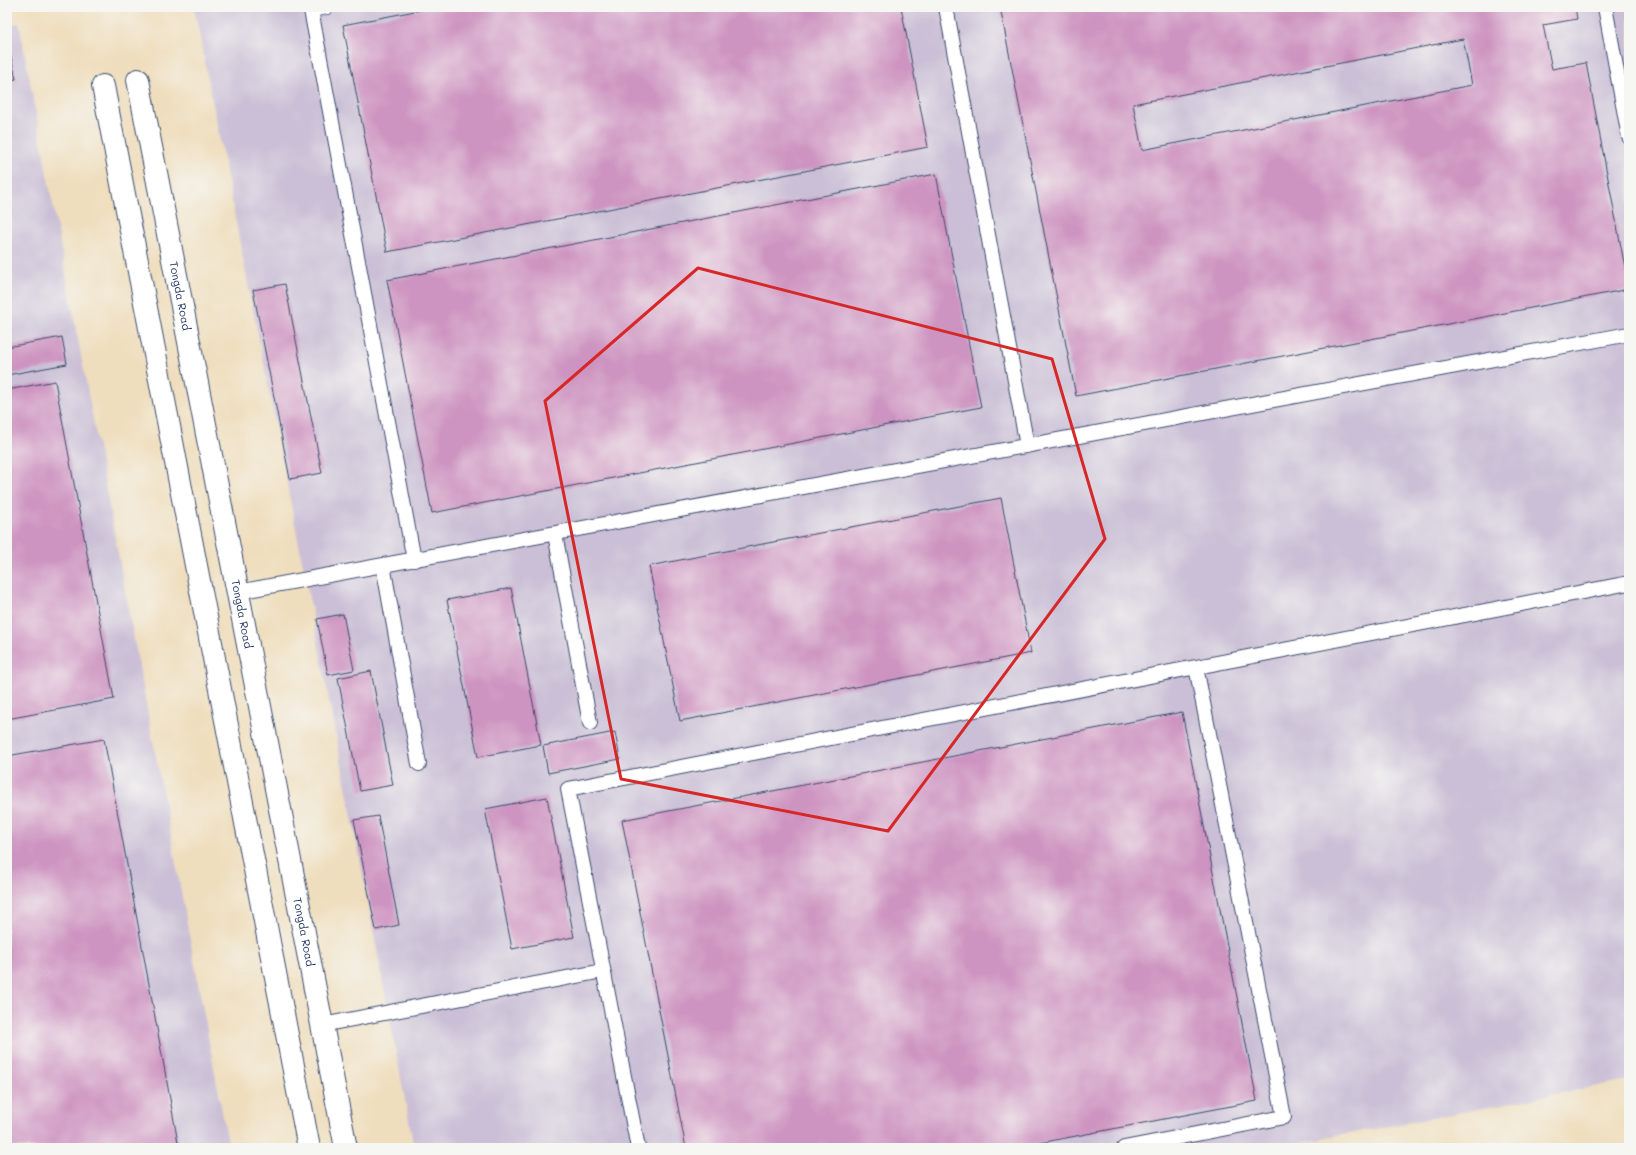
<svg xmlns="http://www.w3.org/2000/svg" width="1636" height="1155" font-family="Mali,sans-serif">
	<style>
		.industrial { fill: #cabfd6 }
		.building { fill: #ce94c1; fill-rule: evenodd }
		.lines { fill: none; stroke-linecap: round; stroke-linejoin: round }
		.service-casing { stroke: #3b496c; stroke-width: 16 }
		.tertiary-casing { stroke: #3b496c; stroke-width: 24 }
		.service { stroke: #fff; stroke-width: 14 }
		.tertiary { stroke: #fff; stroke-width: 22 }
		.marked { fill: none; stroke: #d62828; stroke-width: 3; stroke-linejoin: round }
		.labels { text-anchor: middle; stroke-width: 3.5; stroke-linejoin: round; paint-order: stroke }
		.street-label { font-size: 11px; fill: #1b2f5e; stroke: #f6f6f2 }
	</style>
	<rect width="100%" height="100%" fill="#f6f6f2"/>
	<filter id="ink" filterUnits="userSpaceOnUse"><feTurbulence type="fractalNoise" baseFrequency=".025" numOctaves="2"/><feDisplacementMap in="SourceGraphic" scale="8" xChannelSelector="R" yChannelSelector="G"/><feConvolveMatrix kernelMatrix="1 2 1 2 8 2 1 2 1" color-interpolation-filters="sRGB"/></filter>
	<filter id="wash" filterUnits="userSpaceOnUse"><feTurbulence type="fractalNoise" baseFrequency=".012" numOctaves="4" result="noise"/><feDisplacementMap in="SourceGraphic" scale="16" xChannelSelector="R" yChannelSelector="G"/><feGaussianBlur stdDeviation="0.9" result="paint"/><feColorMatrix in="noise" values="0 0 0 0 0 0 0 0 0 0 0 0 0 0 0 0 0 1.4 0 .05"/><feComposite in="paint" operator="in"/></filter>
	<g filter="url(#wash)">
		<rect width="100%" height="100%" fill="#efdebd"/>
		<!-- industrial -->
		<path class="industrial" d="M194,7H1629V1080L1275,1148H414L351,812Z
			M19,23L229,1148H7V26Z"/>
		<g id="blocks">
			<!-- building -->
			<path class="building" d="M436,7H901L928,147L387,252L343,25Z
				M1000,7H1575L1577,19L1543,25L1552,69L1586,63L1629,289L1076,396ZM1463,39L1472,85L1142,150L1133,104Z
				M7,40L16,79L7,81Z
				M936,174L981,407L432,513L387,280Z
				M285,284L322,473L290,479L253,290Z
				M62,337L67,364L7,375V347Z
				M55,381L114,699L7,719V390Z
				M1001,498L1031,653L680,721L649,566Z
				M511,588L541,745L478,757L447,600Z
				M343,614L354,670L328,675L317,619Z
				M371,671L393,785L360,791L338,678Z
				M1182,712L1257,1101L1014,1148H686L622,820Z
				M615,732L620,759L548,773L543,746Z
				M104,739L179,1148H8L7,1140V756Z
				M547,797L574,937L512,949L485,809Z
				M378,816L399,925L376,930L354,820Z"/>
		</g>
	</g>
	<g filter="url(#ink)">
		<use href="#blocks" fill-opacity="0" stroke="#3b496c" stroke-width="1"/>
		<g class="lines">
			<defs>
				<path id="service" d="M327,7L311,10L414,560
					M946,7L1027,446
					M1605,7L1629,137
					M555,534L590,723
					M383,565L419,764
					M238,592L1629,334
					M322,1025L603,971
					M638,1148L568,789L1629,583
					M1124,1148L1284,1117L1196,667"/>
				<g id="tertiary">
					<path id="s1" d="M138,80L346,1148"/>
					<path d="M103,86L309,1148"/>
				</g>
			</defs>
			<!-- service casing -->
			<use href="#service" class="service-casing"/>
			<!-- tertiary casing -->
			<use href="#tertiary" class="tertiary-casing"/>
			<!-- service -->
			<use href="#service" class="service"/>
			<!-- tertiary -->
			<use href="#tertiary" class="tertiary"/>
		</g>
	</g>
	<!-- marked area -->
	<path class="marked" d="M698,268L1052,359L1105,539L888,831L621,779L545,401Z"/>
	<g class="labels">
		<!-- street labels -->
		<g class="street-label">
			<text dy="4" stroke="none"><textPath href="#s1" startOffset="220">Tongda Road</textPath></text>
			<text dy="4" stroke="none"><textPath href="#s1" startOffset="544">Tongda Road</textPath></text>
			<text dy="4" stroke="none"><textPath href="#s1" startOffset="868">Tongda Road</textPath></text>
		</g>
	</g>
	<!-- margin -->
	<rect width="1636" height="1155" fill="none" stroke="#f6f6f2" stroke-width="24"/>
</svg>
